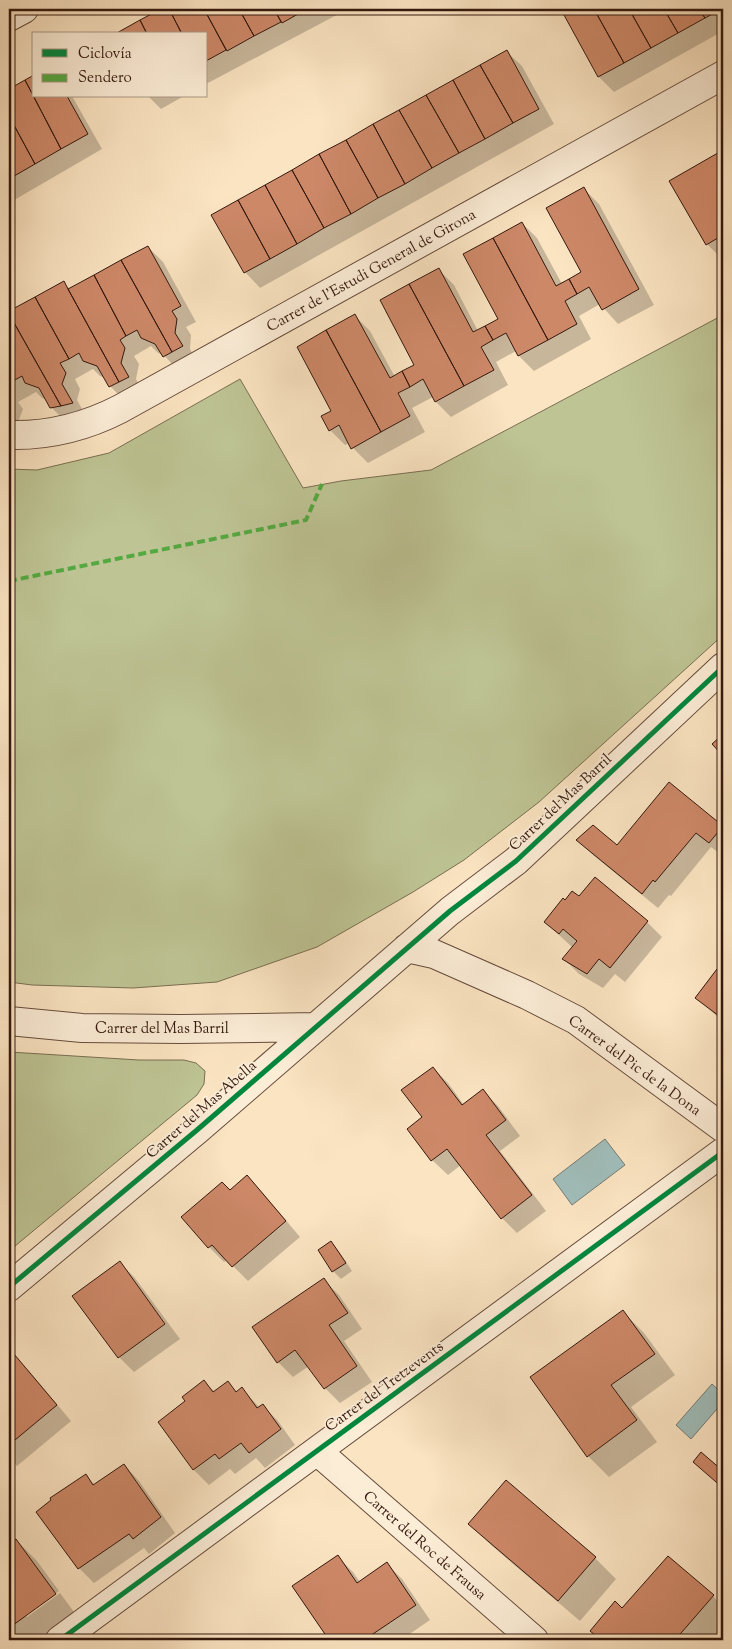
<svg xmlns="http://www.w3.org/2000/svg" width="732" height="1649" font-family="'Sorts Mill Goudy',serif">
	<style>
		.green { fill: #bec494; stroke: #796e51 }
		.water { fill: #a0bdba; stroke: #757b75 }
		.shadow { fill: #0003 }
		.building { fill: #cd8868; stroke: #34180e }
		.lines { fill: none; stroke-linecap: round; stroke-linejoin: round }
		.street-casing { stroke: #664b3b; stroke-width: 30 }
		.street { stroke: #fcedd7; stroke-width: 28 }
		.quiet { stroke: #54a941; stroke-width: 4; stroke-dasharray: 8 4; stroke-linecap: butt }
		.cycleway-casing { stroke: #fcedd7; stroke-width: 8 }
		.cycleway { stroke: #00873e; stroke-width: 5 }
		.labels { text-anchor: middle; stroke-width: 4; stroke-linejoin: round; paint-order: stroke }
		.street-label { font-size: 15px; fill: #34180e; stroke: #fcedd7 }
	</style>
	<rect width="100%" height="100%" fill="#fbe4c2"/>
	<filter id="stains"><feTurbulence type="fractalNoise" baseFrequency=".004" numOctaves="4"/><feColorMatrix values="0 0 0 0 .2 0 0 0 0 .09 0 0 0 0 .02 0 0 0 .5 -.17"/></filter>
	<radialGradient id="worn" r=".72"><stop offset=".6" stop-color="#630" stop-opacity="0"/><stop offset="1" stop-color="#630" stop-opacity=".3"/></radialGradient>
	<!-- green -->
	<path class="green" d="M723,315V635L539,802L464,860L413,892L317,947L217,982L133,988L32,985L9,982V469L37,470L109,453L240,379L303,488L341,481L431,470Z
		M9,1052L139,1060H184L196,1063L205,1071L204,1084L197,1095L9,1251Z"/>
	<!-- water -->
	<path class="water" d="M605,1139L625,1165L572,1205L553,1179Z
		M712,1384L723,1394V1402L691,1439L676,1425Z"/>
	<!-- shadow -->
	<path class="shadow" d="M163,9H348L206,84V34H118Z
		M579,9H723V31L614,92L599,77L566,16Z
		M506,51L522,66L554,124L260,288L245,272Z
		M34,77V96H72L102,149L9,203V91Z
		M148,96H184L161,109Z
		M723,151V260L707,244L671,182Z
		M584,189L599,204L654,305L618,324L600,304L579,316L591,339L534,371L519,356L516,351L496,362L508,385L451,417L436,402L433,397L412,408L425,432L368,463L353,448L350,443L345,445L330,430L332,411L355,316L370,331L395,377L416,365L438,269L454,285L478,331L499,319L522,223L537,238L562,284L583,273Z
		M148,247L163,262L196,322L186,327L191,335L190,349L197,362L179,372L164,355L158,353L151,346L134,356L139,364L136,379L143,392L125,401L110,386L105,378L100,376L93,369L75,379L80,389L77,400L87,418L67,423L51,407L47,400L42,398L36,392L18,402L23,409L17,425L9,424V312L63,283L70,289Z
		M669,783L723,828V856L711,847L671,896L669,895L658,908L593,855L578,840L617,846Z
		M579,898L647,922L662,937L625,982L615,974L603,988L579,974L564,959L573,948L545,922L565,902Z
		M717,971L723,975V1022L697,998Z
		M433,1068L448,1083L464,1105L483,1091L498,1106L520,1136L500,1151L546,1211L517,1233L502,1218L461,1165L448,1175L432,1160L424,1117Z
		M247,1177L262,1192L300,1237L248,1281L227,1260L224,1262L209,1247L230,1191Z
		M331,1242L338,1250L352,1271L341,1279L333,1271Z
		M119,1262L135,1278L180,1339L134,1372L119,1357Z
		M324,1280L339,1295L362,1329L344,1341L372,1382L340,1403L325,1388L309,1366L293,1377L278,1362Z
		M623,1312L644,1333L675,1375L631,1407L657,1442L609,1477L588,1456Z
		M14,1356L29,1371L71,1421L17,1466L9,1458V1360Z
		M204,1382L215,1392L228,1383L237,1392L242,1389L260,1408L262,1405L278,1421L295,1445L265,1468L256,1458L235,1474L230,1469L209,1485L194,1470L159,1422L187,1402Z
		M124,1465L139,1481L175,1533L149,1554L144,1548L94,1583L79,1568L85,1475L95,1485Z
		M470,1524L595,1558L616,1579L580,1621L491,1545Z
		M16,1540L37,1561L59,1591L25,1615L27,1617L60,1593L77,1616L43,1640H9V1607L14,1604L9,1596V1545Z
		M338,1557L353,1572L360,1582L387,1564L402,1579L430,1620L401,1640H331L294,1587Z
		M713,1596L723,1607V1630L714,1640H601L591,1631Z"/>
	<!-- building -->
	<path class="building" d="M161,9H169L182,34H147L140,20Z
		M169,9H204L226,50L206,61V34H182Z
		M204,9H239L254,36L227,51Z
		M239,9H274L281,22L254,36Z
		M274,9H307L282,23Z
		M576,9H594L624,63L598,77L564,15Z
		M594,9H629L651,48L624,63Z
		M629,9H664L678,33L651,48Z
		M664,9H699L705,18L678,33Z
		M699,9H722L705,18Z
		M140,20L147,34H115Z
		M507,50L539,109L513,123L480,65Z
		M480,65L513,123L485,139L453,80Z
		M34,75V96H67L88,134L61,149L25,80Z
		M25,80L61,149L35,164L9,116V89Z
		M453,80L485,139L459,153L426,95Z
		M426,95L459,153L432,168L399,110Z
		M399,110L432,168L405,184L373,124Z
		M9,116L35,164L9,179Z
		M373,124L405,184L378,198L346,140Z
		M346,140L378,198L351,214L319,154Z
		M723,150V235L706,245L669,181Z
		M319,154L351,214L324,228L292,170Z
		M292,170L324,228L297,244L265,185Z
		M265,185L297,244L270,259L238,200Z
		M584,187L639,289L602,310L589,287L577,294L569,279L581,272L546,208Z
		M238,200L270,259L244,273L211,215Z
		M522,222L556,286L569,279L577,294L565,301L577,324L548,340L493,238Z
		M493,238L548,340L518,356L506,333L493,340L485,326L498,319L463,254Z
		M148,246L181,306L172,311L177,319L175,333L183,346L172,352L121,260Z
		M121,260L172,352L163,357L155,344L141,338L137,330L126,336L94,275Z
		M439,268L473,332L485,326L493,340L481,347L494,370L464,386L409,284Z
		M94,275L126,336L120,340L125,348L121,363L129,377L119,382L68,289Z
		M64,281L68,289L119,382L109,387L97,366L83,361L79,353L69,359L35,297Z
		M409,284L464,386L435,402L423,379L410,387L402,371L414,365L380,300Z
		M35,297L69,359L60,363L66,373L62,384L73,403L61,406L9,314V311Z
		M9,314L61,406L50,408L39,388L25,383L22,376L13,381L9,373Z
		M355,314L390,378L402,371L410,387L398,393L410,416L381,432L326,330Z
		M326,330L381,432L351,449L339,425L329,431L321,416L331,411L297,347Z
		M723,734V756L712,744Z
		M669,782L723,826L709,843L696,833L655,882L653,880L642,894L576,840L593,825L617,845Z
		M595,877L648,921L610,968L599,959L587,974L562,959L577,941L563,929L559,934L544,922L563,898L565,900L572,891L579,896Z
		M717,969L723,974V1019L695,998Z
		M433,1067L462,1105L483,1089L506,1120L486,1135L532,1195L501,1219L447,1149L431,1161L407,1129L422,1117L401,1090Z
		M247,1175L286,1221L232,1267L212,1245L208,1248L181,1217L222,1182L230,1190Z
		M331,1241L346,1263L332,1272L318,1250Z
		M120,1261L165,1324L118,1358L72,1296Z
		M324,1278L348,1313L329,1325L357,1366L324,1389L295,1350L277,1363L252,1327Z
		M623,1310L655,1354L611,1385L637,1420L587,1457L530,1377Z
		M14,1354L57,1405L9,1445V1358Z
		M204,1380L213,1392L228,1381L236,1392L242,1387L257,1408L263,1404L281,1429L249,1453L241,1443L219,1459L215,1454L193,1470L158,1422L185,1401L182,1397Z
		M701,1452L723,1471V1488L693,1462Z
		M124,1464L161,1517L133,1539L129,1534L78,1569L36,1512L51,1500L50,1498L86,1474L93,1485Z
		M506,1480L596,1557L558,1601L468,1524Z
		M16,1539L56,1594L9,1628V1606L12,1603L9,1598V1544Z
		M338,1555L357,1583L387,1562L416,1605L364,1640H329L292,1586Z
		M668,1556L714,1595L675,1640L670,1636L666,1640H601L590,1631L615,1601L622,1608Z"/>
	<g class="lines">
		<defs>
			<path id="street" d="M9,17L24,9
				M9,435C48,436 85,427 120,409L723,75
				M407,948L434,954L527,995L576,1020L723,1128
				M9,1021L82,1028L181,1029L315,1027
				M9,1287L197,1130L450,911L516,861L723,667
				M317,1451L534,1640
				M60,1640L723,1152"/>
		</defs>
		<!-- street casing -->
		<use href="#street" class="street-casing"/>
		<!-- street -->
		<use href="#street" class="street"/>
		<!-- quiet -->
		<path class="quiet" d="M9,581L306,520L322,484"/>
		<defs>
			<path id="cycleway" d="M9,1287L197,1130L450,911L516,861L723,667
				M60,1640L723,1152"/>
		</defs>
		<!-- cycleway casing -->
		<use href="#cycleway" class="cycleway-casing"/>
		<!-- cycleway -->
		<use href="#cycleway" class="cycleway"/>
	</g>
	<g class="labels">
		<!-- street labels -->
		<g class="street-label">
			<text transform="translate(371 270) rotate(-29)" y="5">Carrer de l'Estudi General de Girona</text>
			<text transform="translate(560 802) rotate(-43)" y="5">Carrer del Mas Barril</text>
			<text x="162" y="1033">Carrer del Mas Barril</text>
			<text transform="translate(635 1065) rotate(36)" y="5">Carrer del Pic de la Dona</text>
			<text transform="translate(201 1109) rotate(-41)" y="5">Carrer del Mas Abella</text>
			<text transform="translate(384 1386) rotate(-36)" y="5">Carrer del Tretzevents</text>
			<text transform="translate(425 1545) rotate(41)" y="5">Carrer del Roc de Frausa</text>
		</g>
	</g>
	<!-- margin -->
	<rect width="732" height="1649" fill="none" stroke="#fbe4c2" stroke-width="30"/>
	<rect x="10" y="10" width="712" height="1629" fill="none" stroke="#34180e" stroke-width="2.5"/>
	<rect x="15" y="15" width="702" height="1619" fill="none" stroke="#34180e"/>
	<!-- legend -->
	<rect x="32" y="32" width="175" height="65" fill="#fcedd7" stroke="#ac9887"/>
	<rect x="42" y="49" width="25" height="8" fill="#00873e" stroke="#ac9887"/>
	<text x="78" y="58" font-size="15" fill="#34180e">Ciclovía</text>
	<rect x="42" y="74" width="25" height="8" fill="#54a941" stroke="#ac9887"/>
	<text x="78" y="82" font-size="15" fill="#34180e">Sendero</text>
	<rect width="100%" height="100%" filter="url(#stains)"/>
	<rect width="100%" height="100%" fill="url(#worn)"/>
</svg>
